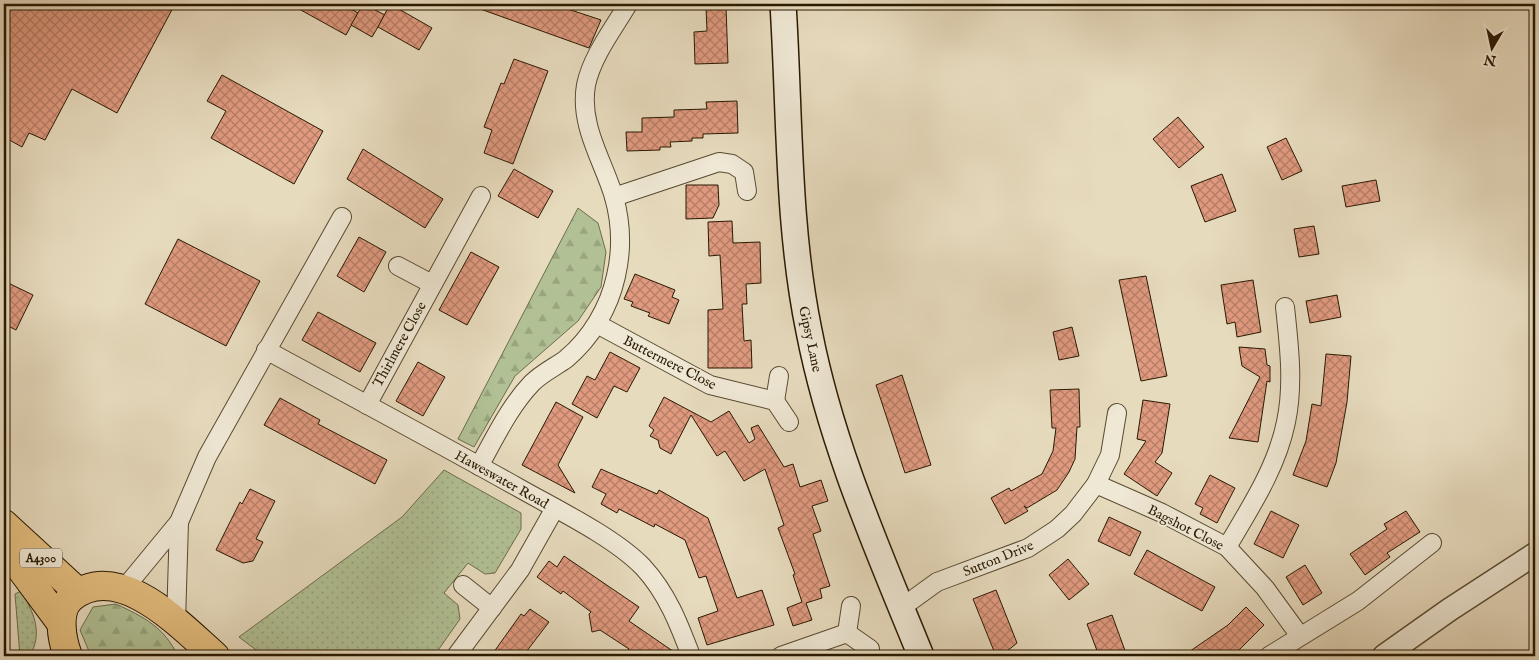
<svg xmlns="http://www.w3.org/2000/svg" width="1539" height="660" viewBox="0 0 1539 660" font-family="'IM FELL English',serif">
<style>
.grass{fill:url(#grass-dots);stroke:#6d6d4b}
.forest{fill:url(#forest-firs);stroke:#6d6d4b}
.building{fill:url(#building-cross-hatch);stroke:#291901}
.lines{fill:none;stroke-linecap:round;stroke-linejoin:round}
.minor-casing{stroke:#584a30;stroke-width:20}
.tertiary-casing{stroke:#584a30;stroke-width:25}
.secondary-casing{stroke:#291901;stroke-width:28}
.primary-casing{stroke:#291901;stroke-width:30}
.minor{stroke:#efe8d5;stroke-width:18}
.tertiary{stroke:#efe8d5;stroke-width:22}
.secondary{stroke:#efe8d5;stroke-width:25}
.primary{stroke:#e4be7f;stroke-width:28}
.labels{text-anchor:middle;stroke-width:4;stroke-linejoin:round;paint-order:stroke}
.shield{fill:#efe8d5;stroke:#645741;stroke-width:1}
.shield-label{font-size:12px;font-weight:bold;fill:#291901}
.street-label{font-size:14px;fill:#291901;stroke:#efe8d5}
</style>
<defs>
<pattern id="grass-dots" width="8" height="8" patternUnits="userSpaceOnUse" patternTransform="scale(1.25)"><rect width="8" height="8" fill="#b1c195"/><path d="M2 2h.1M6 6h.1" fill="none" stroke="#98a57f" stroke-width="1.8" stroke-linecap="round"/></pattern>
<pattern id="forest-firs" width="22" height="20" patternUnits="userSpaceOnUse" patternTransform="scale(1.25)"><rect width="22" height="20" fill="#b1c195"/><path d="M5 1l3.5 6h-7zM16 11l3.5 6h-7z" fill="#98a57f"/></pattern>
<pattern id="building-cross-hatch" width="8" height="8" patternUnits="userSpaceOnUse" patternTransform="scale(1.25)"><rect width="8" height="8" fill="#e09a80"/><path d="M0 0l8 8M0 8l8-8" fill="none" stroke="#b67d66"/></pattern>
</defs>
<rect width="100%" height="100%" fill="#e7dbbe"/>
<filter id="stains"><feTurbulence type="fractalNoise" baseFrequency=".004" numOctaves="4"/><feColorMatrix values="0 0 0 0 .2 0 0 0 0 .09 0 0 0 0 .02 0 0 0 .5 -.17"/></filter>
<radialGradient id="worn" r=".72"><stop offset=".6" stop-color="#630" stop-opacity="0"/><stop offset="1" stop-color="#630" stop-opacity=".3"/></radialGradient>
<g class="grass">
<path d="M444,470L521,513V529L495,573L485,574L468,563L444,593L458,605L460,619L434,656H264L239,637L402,517Z"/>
<path d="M21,591C34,613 43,632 30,656H20L15,594Z"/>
</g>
<g class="forest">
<path d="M578,208L598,223L606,252L601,287L578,321L515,376L474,447L458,439Z"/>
<path d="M116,604C144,617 164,627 178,656H91L80,630L93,607Z"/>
</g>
<g class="building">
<path d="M4,4H175L117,113L72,89L45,140L29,133L22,147L4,137Z"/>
<path d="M290,4H342L358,13L346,35Z"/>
<path d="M363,4L385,15L372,37L351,25Z"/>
<path d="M390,4L432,28L419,50L378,27Z"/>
<path d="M472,4H553L601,20L589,48L472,6Z"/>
<path d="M706,7H726L728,63L695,64L694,32L707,31Z"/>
<path d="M514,59L548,71L513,164L484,153L492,130L484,127L501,83L504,84Z"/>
<path d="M222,75L323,131L294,184L211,138L226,111L207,101Z"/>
<path d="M737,101L738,133L703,134V138H692V141L670,142L671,147H660V150L627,151L626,132H642V118L674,117V110L707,109L706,102Z"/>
<path d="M1178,117L1204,147L1179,168L1153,139Z"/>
<path d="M1286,138L1302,171L1282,180L1267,147Z"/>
<path d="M363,149L443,199L425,228L347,179Z"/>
<path d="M514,169L553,191L538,218L498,196Z"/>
<path d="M1222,174L1236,211L1205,222L1191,186Z"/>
<path d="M1376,180L1380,201L1346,207L1342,186Z"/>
<path d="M686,185H718L719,205L713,218L686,219Z"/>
<path d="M732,221L733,243L760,242L761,283L746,284L747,304H742L744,341L751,340L752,368H708V310L723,309L720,255L709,256L708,222Z"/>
<path d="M1314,226L1319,254L1299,257L1294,229Z"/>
<path d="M359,237L386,252L364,292L337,276Z"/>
<path d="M178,239L260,281L226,346L145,304Z"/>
<path d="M471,252L499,267L467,325L439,310Z"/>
<path d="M635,274L675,290L672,297L679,300L669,324L648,316L650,313L631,306L633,302L624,299Z"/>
<path d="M1146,276L1167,376L1141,381L1119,280Z"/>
<path d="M1253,280L1261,332L1237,337L1235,322L1227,324L1221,285Z"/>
<path d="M4,281L33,295L16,330L4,324Z"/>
<path d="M1337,295L1341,317L1310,323L1306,301Z"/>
<path d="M318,312L376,343L360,372L302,340Z"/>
<path d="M1072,327L1079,356L1059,360L1053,332Z"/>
<path d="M1239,347L1265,349L1267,365L1270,366V382L1267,381L1258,442L1229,438L1260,377L1242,366Z"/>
<path d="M610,352L640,368L627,392L614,386L597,418L572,404L587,376L595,380Z"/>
<path d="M1326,354L1351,356L1347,402L1336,463L1327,487L1293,475L1306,441L1312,404L1321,406Z"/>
<path d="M418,362L445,377L423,416L396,401Z"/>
<path d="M902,375L931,465L905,473L876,385Z"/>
<path d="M1079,389L1080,427H1077L1075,459L1069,472L1057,490L1027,508L1024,506L1028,511L1005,524L991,498L1009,488L1011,491L1042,474L1053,451L1056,428H1052L1050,390Z"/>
<path d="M664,397L711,422L729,411L749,443L755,439L751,428L758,425L784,467L793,464L800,487L821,480L828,501L812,506L821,531L813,534L830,586L820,589L822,598L806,603L812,620L793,626L787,608L802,602L793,575L795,574L778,528L784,525L765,469L744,481L725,451L717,456L691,415L671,454L660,448L658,440L650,436L654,430L649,426Z"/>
<path d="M280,398L320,420L318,424L387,460L375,484L264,425Z"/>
<path d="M1143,400L1170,404L1162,453L1155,462L1172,473L1157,496L1124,474L1146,441L1137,439Z"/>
<path d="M556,402L583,417L558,465L575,493L522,465Z"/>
<path d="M601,469L657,494L659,490L708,518L737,598L762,590L774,625L707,645L698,618L718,611L706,576L699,578L685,540L655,524L654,527L619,509L617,513L601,504L606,494L592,487Z"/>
<path d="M1210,475L1235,488L1217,523L1200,514L1203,508L1195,504Z"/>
<path d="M250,489L275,501L256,539L263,542L253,561L243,563L216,550L240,502L242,504Z"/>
<path d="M1271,511L1299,525L1283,558L1254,544Z"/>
<path d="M1406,511L1420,532L1387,553L1390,557L1365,575L1350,554L1387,529L1384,524Z"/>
<path d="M1109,517L1141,532L1130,556L1098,541Z"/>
<path d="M1147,550L1215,587L1202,611L1134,574Z"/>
<path d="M564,556L639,607L629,621L680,656H624L629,649L600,630L592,632L589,614L591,612L563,591L561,594L537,577L549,561L557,567Z"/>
<path d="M1068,559L1089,584L1069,600L1049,575Z"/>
<path d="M1305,565L1322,593L1303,605L1286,577Z"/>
<path d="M996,590L1017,643L1001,656H996L973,599Z"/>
<path d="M1246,607L1264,625L1233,656H1183L1228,625Z"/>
<path d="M530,609L549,622L523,656H491L521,614L524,616Z"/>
<path d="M1112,615L1127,656H1099L1087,624Z"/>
</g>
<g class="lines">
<g class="minor-casing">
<g id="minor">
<path d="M614,197L719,162L732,164L744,172L747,191"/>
<path d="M398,266L432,284"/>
<path d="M597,324L710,385L775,401L789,422"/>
<path d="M266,350C351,396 435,441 519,488C556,509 614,537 643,567C667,593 679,624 691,656"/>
<path d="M775,401L779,376"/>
<path d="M367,405L481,196"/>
<path d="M479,466C495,438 509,407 532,383C542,373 555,367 566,359C591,338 609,308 616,276C622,250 621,222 614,197C603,160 579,126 586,85C592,56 614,28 628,4"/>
<path d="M1096,484L1162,513L1227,547L1265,588L1300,636"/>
<path d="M1227,547C1250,508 1277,467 1286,422C1294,384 1289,345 1285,307"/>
<path d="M463,585L492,608"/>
<path d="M123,590L179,522L207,457L342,217"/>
<path d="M901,608L937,582L1028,548L1057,529L1073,514L1096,484L1110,455L1117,413"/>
<path d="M176,622L179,522"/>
<path d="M847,633L851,606"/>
<path d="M456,656L520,570L555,508"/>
<path d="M781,656L847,633L870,649"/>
<path d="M1269,656L1358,601L1432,543"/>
</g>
</g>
<g class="tertiary-casing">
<path id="tertiary" d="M1384,656L1449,610L1535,554"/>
</g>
<g class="secondary-casing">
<path id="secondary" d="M783,4C790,113 787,224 809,331C831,445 878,550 921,656"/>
</g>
<g class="primary-casing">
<g id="primary">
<path d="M4,524L78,592"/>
<path d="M4,546L61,623"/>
<path d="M68,656C62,640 56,611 71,598C118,558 182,627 215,656"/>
</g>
</g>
<use href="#minor" class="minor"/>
<use href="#tertiary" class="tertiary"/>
<use href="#secondary" class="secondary"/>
<use href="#primary" class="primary"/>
</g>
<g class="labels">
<rect class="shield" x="20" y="548.5" width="42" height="19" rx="4"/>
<g class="shield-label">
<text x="41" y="562">A4300</text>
</g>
<g class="street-label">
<text transform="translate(811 339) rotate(78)" y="5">Gipsy Lane</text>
<text transform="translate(399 344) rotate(-61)" y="5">Thirlmere Close</text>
<text transform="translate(670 362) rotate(27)" y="5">Buttermere Close</text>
<text transform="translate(502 479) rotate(29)" y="5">Haweswater Road</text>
<text transform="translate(1186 527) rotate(27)" y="5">Bagshot Close</text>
<text transform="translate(998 558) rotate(-22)" y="5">Sutton Drive</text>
</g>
</g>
<rect width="1539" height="660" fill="none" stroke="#e7dbbe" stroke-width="20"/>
<rect x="5" y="5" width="1529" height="650" fill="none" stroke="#291901" stroke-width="2.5"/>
<rect x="10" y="10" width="1519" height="640" fill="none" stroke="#291901"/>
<g transform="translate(1492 48) rotate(189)" stroke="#efe8d5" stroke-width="4" paint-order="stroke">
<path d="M0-4L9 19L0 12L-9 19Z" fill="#291901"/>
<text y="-8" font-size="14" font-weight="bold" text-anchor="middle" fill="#291901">N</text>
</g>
<rect width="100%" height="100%" filter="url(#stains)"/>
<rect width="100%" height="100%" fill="url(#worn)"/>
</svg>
